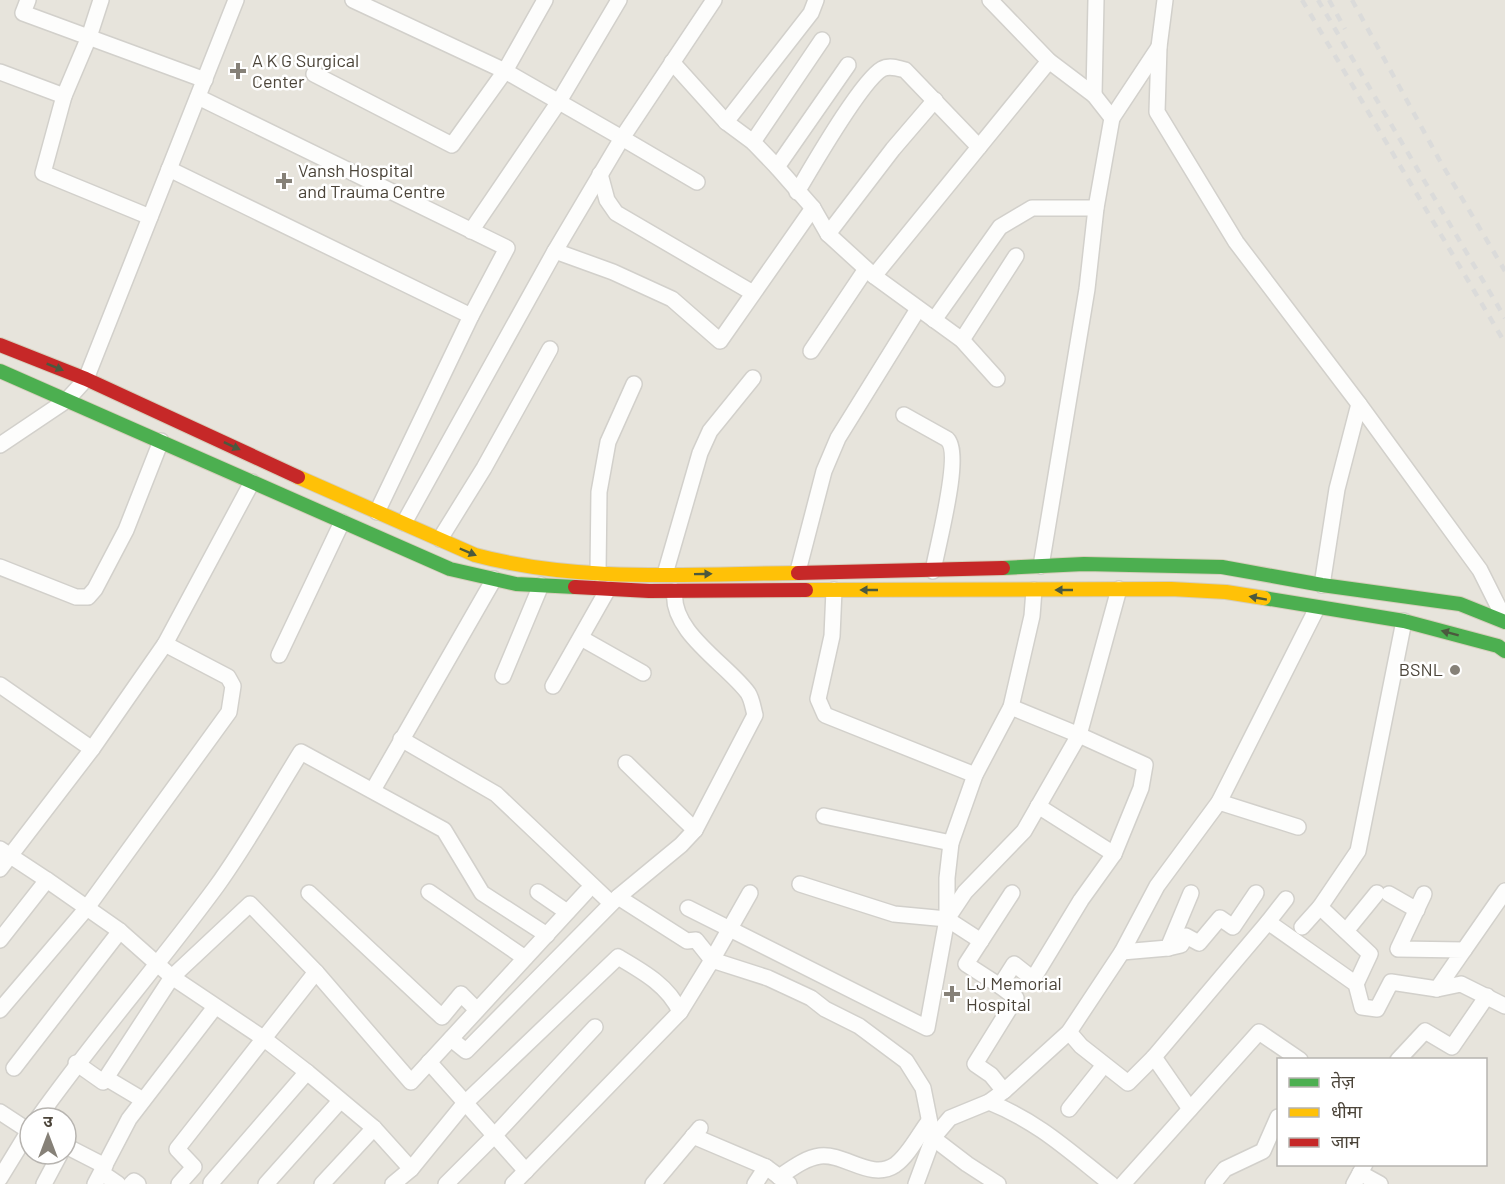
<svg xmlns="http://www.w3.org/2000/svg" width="1505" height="1184" viewBox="0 0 1505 1184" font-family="Barlow,'Noto Sans Devanagari',sans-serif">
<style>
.residential{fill:#e7e4dc;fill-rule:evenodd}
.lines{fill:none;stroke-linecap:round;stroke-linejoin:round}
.street-casing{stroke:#d2d0cb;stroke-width:18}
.fast-casing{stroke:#d6cebb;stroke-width:16}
.slow-casing{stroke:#d6cebb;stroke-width:16}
.jam-casing{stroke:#d6cebb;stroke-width:16}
.street{stroke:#fdfdfc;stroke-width:15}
.fast{stroke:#4caf50;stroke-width:14}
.slow{stroke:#ffc107;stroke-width:14}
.jam{stroke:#c62828;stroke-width:14}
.rail{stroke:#dbdbda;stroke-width:4.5;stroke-dasharray:8 8;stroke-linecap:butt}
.oneway{fill:#4b593e}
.poi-dot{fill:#868178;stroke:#fff;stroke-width:2}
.labels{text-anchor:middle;stroke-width:5;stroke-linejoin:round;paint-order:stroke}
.poi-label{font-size:18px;fill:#4b4439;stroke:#fff;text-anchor:start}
</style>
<rect width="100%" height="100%" fill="#f4f2ee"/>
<path class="residential" d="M0,0H1505V1184H0ZM1278,1060H1486V1164H1278ZM30,1118H66V1154H30Z"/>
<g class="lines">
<g class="street-casing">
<g id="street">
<path d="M28,0L23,13L205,80"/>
<path d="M353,0L505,71L622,138L555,251L404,523"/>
<path d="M990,0L1049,61L1094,95L1112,118L1096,208L1087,289L1041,566"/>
<path d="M1165,0L1159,47L1157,112L1236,242L1359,404L1480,570L1505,620"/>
<path d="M672,62L726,122L753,142L777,167L813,208L828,234L874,276L1049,61"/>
<path d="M0,72L64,96L43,173L150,217"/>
<path d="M314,74L452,145L505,71L545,0"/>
<path d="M1094,95L1096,0"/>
<path d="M64,96L89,37L101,0"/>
<path d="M198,97L507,248L471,316L377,512"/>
<path d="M1112,118L1159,47"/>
<path d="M726,122L811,13L816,0"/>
<path d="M753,142L822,40"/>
<path d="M777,167L848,65"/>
<path d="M169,169L471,316"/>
<path d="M600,174L607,200L616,213L753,293"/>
<path d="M697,182L622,138L714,0"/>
<path d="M797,192C812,167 861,81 882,69C889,65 898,68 905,70L979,147"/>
<path d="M471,231L558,103L619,0"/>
<path d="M828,234L893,149L935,100"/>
<path d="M555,251L613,272L672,299L720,341L813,208"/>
<path d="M874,276L962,340L997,379"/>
<path d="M934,320L1000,227L1032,208H1096"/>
<path d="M962,340L1016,256"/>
<path d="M811,351L866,269"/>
<path d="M904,415L947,439C963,453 937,547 933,571"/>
<path d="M0,445L67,400L86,379L236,0"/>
<path d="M440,539L484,468L550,349"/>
<path d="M0,567L76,597H88L95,589L126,530L161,441"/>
<path d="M798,571L824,471L838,438L918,309"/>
<path d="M598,573L599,492L608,442L634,384"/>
<path d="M665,574L700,453L710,431L753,378"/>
<path d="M1322,585L1337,489L1359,404"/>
<path d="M834,590L832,636L818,699L825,715L975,775"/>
<path d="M581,638L643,673"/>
<path d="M279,655L342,522"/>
<path d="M503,676L541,585"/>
<path d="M0,685L92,749"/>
<path d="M553,686L608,589"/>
<path d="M401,739L496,794L611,903"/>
<path d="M626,763L695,830"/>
<path d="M373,790L494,579"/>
<path d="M1219,802L1298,827"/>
<path d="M1038,806L1114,854"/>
<path d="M824,816L951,843"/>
<path d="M0,849L47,880"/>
<path d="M0,869L92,749L165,644L252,482"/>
<path d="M800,884L894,914L947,919"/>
<path d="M429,892L525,958"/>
<path d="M538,892L567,912"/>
<path d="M309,893L442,1017L461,994L477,1010"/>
<path d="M1389,894L1417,910"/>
<path d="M1424,894L1398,949L1464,950L1437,989"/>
<path d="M618,897L687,941L696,940L712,960L750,893"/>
<path d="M1320,907L1358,851L1404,621"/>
<path d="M688,908L927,1028L947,919V878L951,843L975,775L1011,707L1032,616L1034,590"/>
<path d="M1268,922L1286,899"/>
<path d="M1302,927L1320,907L1370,954L1356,984"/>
<path d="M1346,931L1377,893"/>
<path d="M0,940L47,880L120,931L172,977L263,1038L307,1072L374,1128L411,1169"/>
<path d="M981,941L947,919L965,892L1024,831L1079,735L1011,707"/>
<path d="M1168,948L1181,945L1186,936L1199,943L1220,918L1233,927L1256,893"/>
<path d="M1464,950L1505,891"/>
<path d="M1122,952L1168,948L1191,893"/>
<path d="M1000,986L966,964L1012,893"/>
<path d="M0,1010L86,909L229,712L233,686L228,677L165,644"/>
<path d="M1069,1032L1081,1046L1128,1083L1154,1057L1268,922L1356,984L1362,1007L1377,1009L1391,982L1437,989L1461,984L1505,1006"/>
<path d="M451,1039L466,1051L618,897L681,845L695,830L755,715C753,708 752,699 748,693C728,665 669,631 675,591"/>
<path d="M1154,1057L1190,1109"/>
<path d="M1398,1060L1425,1031L1452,1047L1487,996"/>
<path d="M429,1062L526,1171"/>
<path d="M76,1063L103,1082L106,1078L143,1100"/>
<path d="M14,1068L120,931"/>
<path d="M106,1078L172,977L250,904L316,972L411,1082L586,892"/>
<path d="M1004,1091L991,1075L975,1064L1016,998L1000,986L1014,964L1033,979L1081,900L1114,854L1141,788L1145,765L1079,735L1119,589"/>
<path d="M989,1102C1039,1122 1069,1151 1111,1184"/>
<path d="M1069,1109L1104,1065"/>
<path d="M0,1112L29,1131"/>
<path d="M38,1118C94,1039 158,966 216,887C247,844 273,797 301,752L444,830L482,893L547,935"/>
<path d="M693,1136L766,1167"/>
<path d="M66,1146L105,1166"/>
<path d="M102,1173L118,1184"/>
<path d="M1360,1173L1380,1184"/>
<path d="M779,1177C791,1169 805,1158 820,1156C845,1153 871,1181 895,1165C909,1155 919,1134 929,1121"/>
<path d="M0,1178L30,1129"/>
<path d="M211,1183L307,1072"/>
<path d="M44,1184L60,1154"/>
<path d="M95,1184L129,1119L215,1007"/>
<path d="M131,1184L134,1181L138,1184"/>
<path d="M179,1184L194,1167L177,1149L316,972"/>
<path d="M266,1184L340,1101"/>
<path d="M322,1184L374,1128"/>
<path d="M393,1184L411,1169L464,1104L618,957C642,971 669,986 680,1012"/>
<path d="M446,1184L494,1136L595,1027"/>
<path d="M513,1184L680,1012L712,960L768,978L811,998L825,1009L859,1026L906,1061L923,1088L933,1138L967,1164L998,1184"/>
<path d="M653,1184L700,1128"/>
<path d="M755,1184L766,1167L789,1184"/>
<path d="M916,1184L933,1138L950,1118L989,1102L1004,1091L1069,1032L1122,952L1157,886L1219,802L1317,608"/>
<path d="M1123,1184L1259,1032L1300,1060"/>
<path d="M1213,1184L1225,1169L1263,1151L1278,1117"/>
<path d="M1354,1184L1365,1164"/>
</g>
</g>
<g class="fast-casing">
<g id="fast">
<path d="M0,371L450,569L516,584L575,587"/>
<path d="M1003,568L1084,564L1222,567L1322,585L1460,604L1505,622"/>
<path d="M1264,598L1404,621L1498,646L1505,651"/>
</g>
</g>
<g class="slow-casing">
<g id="slow">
<path d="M298,477L475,555C579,583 692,574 798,573"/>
<path d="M806,590L1171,589L1226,592L1264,598"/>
</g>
</g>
<g class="jam-casing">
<g id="jam">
<path d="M0,345L86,379L298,477"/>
<path d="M798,573L1003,568"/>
<path d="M575,587L649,591L806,590"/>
</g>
</g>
<use href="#street" class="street"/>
<use href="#fast" class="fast"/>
<use href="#slow" class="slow"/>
<use href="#jam" class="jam"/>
<g class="rail">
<path d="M1302,0L1505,343"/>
<path d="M1318,0L1505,318"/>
<path d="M1329,0L1345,29"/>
<path d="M1352,0L1440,161L1505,271"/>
</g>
</g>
<defs><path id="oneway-solid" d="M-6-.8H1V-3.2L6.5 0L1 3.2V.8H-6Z" transform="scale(1.5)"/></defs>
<g class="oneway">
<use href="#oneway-solid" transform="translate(55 367) rotate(22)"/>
<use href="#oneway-solid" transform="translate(232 446) rotate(25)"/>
<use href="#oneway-solid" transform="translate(468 552) rotate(23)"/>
<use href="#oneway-solid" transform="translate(703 574) rotate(-1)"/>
<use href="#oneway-solid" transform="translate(869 590) rotate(180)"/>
<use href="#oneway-solid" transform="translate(1064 590) rotate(180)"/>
<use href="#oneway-solid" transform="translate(1258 598) rotate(-170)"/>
<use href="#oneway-solid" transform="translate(1450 633) rotate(-165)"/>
</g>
<g class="poi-dot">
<path d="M235 62h6v6h6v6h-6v6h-6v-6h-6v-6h6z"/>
<path d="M281 172h6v6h6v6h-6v6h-6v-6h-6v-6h6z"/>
<circle cx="1455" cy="670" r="6"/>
<path d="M949 985h6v6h6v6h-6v6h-6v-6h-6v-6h6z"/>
</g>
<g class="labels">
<g class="poi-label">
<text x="252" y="67">A K G Surgical<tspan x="252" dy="21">Center</tspan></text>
<text x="298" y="177">Vansh Hospital<tspan x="298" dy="21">and Trauma Centre</tspan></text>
<text x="1443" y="676" text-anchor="end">BSNL</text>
<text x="966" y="990">LJ Memorial<tspan x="966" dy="21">Hospital</tspan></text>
</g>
</g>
<rect x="1277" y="1058" width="210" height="108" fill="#ffffff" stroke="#b7b4b0" stroke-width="1.5"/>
<rect x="1289" y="1078" width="30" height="9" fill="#4caf50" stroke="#b7b4b0" stroke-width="1.5"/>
<text x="1331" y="1088" font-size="18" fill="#4b4439">तेज़</text>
<rect x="1289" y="1108" width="30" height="9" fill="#ffc107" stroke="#b7b4b0" stroke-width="1.5"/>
<text x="1331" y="1118" font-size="18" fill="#4b4439">धीमा</text>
<rect x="1289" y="1138" width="30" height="9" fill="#c62828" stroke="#b7b4b0" stroke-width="1.5"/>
<text x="1331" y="1148" font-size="18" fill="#4b4439">जाम</text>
<g transform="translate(48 1136)"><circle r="28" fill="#ffffff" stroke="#b7b4b0" stroke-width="1.5"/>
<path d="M0-4.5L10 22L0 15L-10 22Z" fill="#868178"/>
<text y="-9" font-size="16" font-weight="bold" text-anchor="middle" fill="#4b4439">उ</text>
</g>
</svg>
